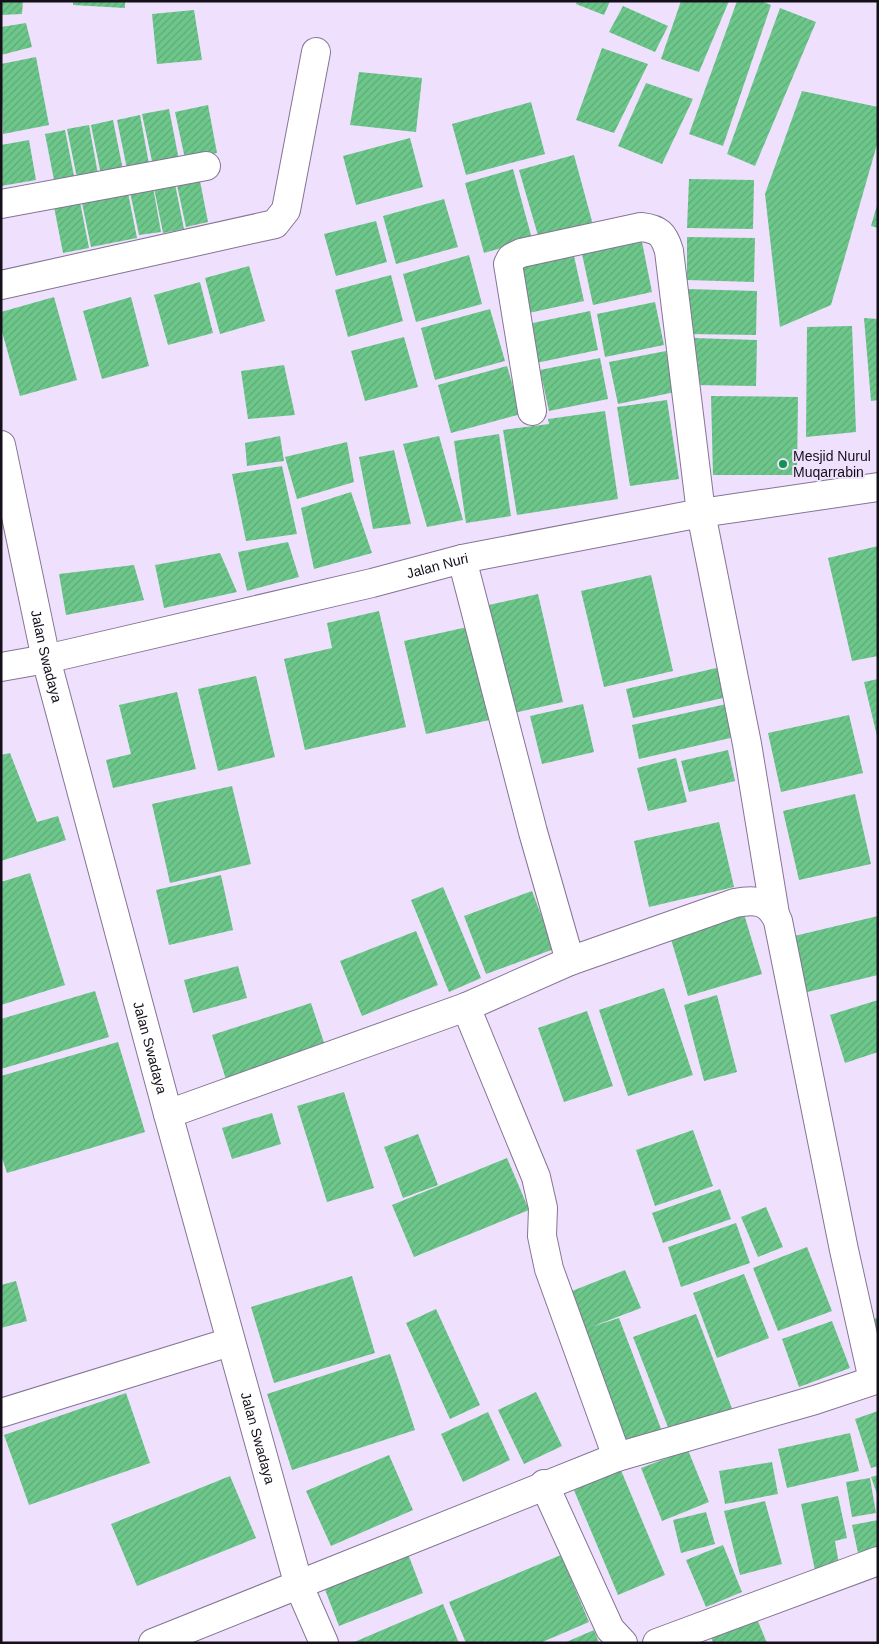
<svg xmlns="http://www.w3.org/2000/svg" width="879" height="1644" viewBox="0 0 879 1644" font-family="Helvetica,sans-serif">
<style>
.building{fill:url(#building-hatch)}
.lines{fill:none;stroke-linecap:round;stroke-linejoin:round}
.minor-casing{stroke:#847594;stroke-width:30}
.minor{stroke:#fff;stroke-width:28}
.poi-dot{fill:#109250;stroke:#efe1fd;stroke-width:2}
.labels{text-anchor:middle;stroke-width:4;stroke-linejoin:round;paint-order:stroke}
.poi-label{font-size:14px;fill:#150f1a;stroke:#efe1fd;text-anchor:start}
.street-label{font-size:14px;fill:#150f1a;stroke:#efe1fd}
</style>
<defs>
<pattern id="building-hatch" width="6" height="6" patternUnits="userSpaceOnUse" patternTransform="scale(1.25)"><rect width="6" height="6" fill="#6dc78b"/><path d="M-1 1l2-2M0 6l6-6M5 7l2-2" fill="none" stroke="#5eaa77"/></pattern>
</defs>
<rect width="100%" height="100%" fill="#efe1fd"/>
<g class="building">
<path d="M1,1H23L22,14L1,15Z"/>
<path d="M73,1H125V8L73,5Z"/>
<path d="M577,1H610L604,15L576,4Z"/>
<path d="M681,1H729L699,72L661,59Z"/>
<path d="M737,1H761L771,5L723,146L689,134Z"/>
<path d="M623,6L668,26L655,52L609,32Z"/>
<path d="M780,8L816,22L755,166L727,154Z"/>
<path d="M194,10L202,60L157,64L152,14Z"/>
<path d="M26,23L32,47L1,55V27Z"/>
<path d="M602,48L648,64L614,133L576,120Z"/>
<path d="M36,57L49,125L3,134L1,64Z"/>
<path d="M359,72L422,78L416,132L350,125Z"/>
<path d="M646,83L693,99L662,164L618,146Z"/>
<path d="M802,91L878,107V141L831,305L780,327L765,194Z"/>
<path d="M531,102L545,154L466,175L452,124Z"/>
<path d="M208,105L217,153L185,159L175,112Z"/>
<path d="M169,109L179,160L153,166L142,114Z"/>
<path d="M140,115L149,164L127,169L117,120Z"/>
<path d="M113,120L123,170L101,175L91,125Z"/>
<path d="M89,125L98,174L77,178L67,129Z"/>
<path d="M65,130L74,176L54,180L45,134Z"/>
<path d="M410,138L423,187L356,205L343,156Z"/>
<path d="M29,140L36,180L1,186V145Z"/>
<path d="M574,155L593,225L539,239L519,170Z"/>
<path d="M513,169L532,239L484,253L465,183Z"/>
<path d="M689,179L754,180L753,229L687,228Z"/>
<path d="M200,181L208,222L186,227L177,185Z"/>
<path d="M175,184L184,229L163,233L154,188Z"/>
<path d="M153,187L161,232L139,235L130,192Z"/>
<path d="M128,193L137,238L91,247L82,203Z"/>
<path d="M444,199L458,247L396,264L383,216Z"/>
<path d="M80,202L89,248L63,253L54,207Z"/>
<path d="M878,202V228L871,226Z"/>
<path d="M376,221L387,262L336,276L324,234Z"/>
<path d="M687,237L755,238L754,282L687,280Z"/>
<path d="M642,242L652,292L593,305L582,254Z"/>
<path d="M469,255L482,304L416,322L403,274Z"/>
<path d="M574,256L584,301L524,314L515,268Z"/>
<path d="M249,266L265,321L220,334L205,278Z"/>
<path d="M391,275L403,321L348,337L335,290Z"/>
<path d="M200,282L213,333L168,345L154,295Z"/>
<path d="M687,289L757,291L756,335L687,334Z"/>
<path d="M54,297L77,380L20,396L1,328V312Z"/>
<path d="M131,297L149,366L102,379L83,311Z"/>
<path d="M655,302L664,345L605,357L597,314Z"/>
<path d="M490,309L505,361L435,380L421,328Z"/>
<path d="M590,311L598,350L536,363L528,324Z"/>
<path d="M864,318L878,319V400L871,401Z"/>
<path d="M852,326L856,432L806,437L807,327Z"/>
<path d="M404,337L418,387L365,401L351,351Z"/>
<path d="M693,338L757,340L756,386L692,385Z"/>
<path d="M666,351L675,392L618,404L609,362Z"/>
<path d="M600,358L608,399L549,411L540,370Z"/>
<path d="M284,365L295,415L248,419L241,371Z"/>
<path d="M507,366L521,414L451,433L438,385Z"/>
<path d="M711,396L798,397L797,475H713Z"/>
<path d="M667,400L679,479L630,486L617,407Z"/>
<path d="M605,411L618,499L517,515L503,430L549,424L548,419Z"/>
<path d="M499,434L511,516L466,523L454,441Z"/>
<path d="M280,436L284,461L247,466L245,443Z"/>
<path d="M439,436L463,520L427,527L403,444Z"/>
<path d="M347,442L354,482L297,499L285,457Z"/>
<path d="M394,450L411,524L373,529L359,457Z"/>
<path d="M282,466L297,534L246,541L232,474Z"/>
<path d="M351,492L372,553L314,569L301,508Z"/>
<path d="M288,542L299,577L247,591L238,552Z"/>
<path d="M878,546V656L852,661L828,558Z"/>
<path d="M220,553L237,592L164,608L155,565Z"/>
<path d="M134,565L144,600L66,615L59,574Z"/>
<path d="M651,575L673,671L604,687L581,591Z"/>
<path d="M538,594L563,702L505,715L480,607Z"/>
<path d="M379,611L406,727L305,750L284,659L332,648L327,623Z"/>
<path d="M472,626L494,719L426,734L404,641Z"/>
<path d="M725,666L732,696L633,718L626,689Z"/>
<path d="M256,676L275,757L218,771L198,689Z"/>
<path d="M878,679V736H877L864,682Z"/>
<path d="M177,692L196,769L113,788L106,760L131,754L119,705Z"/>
<path d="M731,703L739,736L639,759L632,725Z"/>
<path d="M583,704L594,752L542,764L530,716Z"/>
<path d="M849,715L863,773L781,792L768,733Z"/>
<path d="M728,750L735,781L689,792L681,761Z"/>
<path d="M10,753L37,822L58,816L66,840L1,861V755Z"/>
<path d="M676,758L687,802L648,811L637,768Z"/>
<path d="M232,786L251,864L170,883L152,804Z"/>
<path d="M855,794L871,864L799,880L783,811Z"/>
<path d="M719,822L734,887L649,907L634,841Z"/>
<path d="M30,873L65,985L1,1005V882Z"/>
<path d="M221,875L233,930L169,945L156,890Z"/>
<path d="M443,887L481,978L449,992L411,900Z"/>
<path d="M532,891L554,949L486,974L464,916Z"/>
<path d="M744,914L762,974L688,996L670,936Z"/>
<path d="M878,916V975L799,994L786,938Z"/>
<path d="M416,931L438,985L362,1016L340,961Z"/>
<path d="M238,966L247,998L193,1013L184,980Z"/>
<path d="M664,988L693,1075L628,1096L599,1010Z"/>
<path d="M95,991L109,1037L1,1069V1019Z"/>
<path d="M717,995L737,1072L704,1081L684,1005Z"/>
<path d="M878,1000V1052L845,1063L830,1015Z"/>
<path d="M311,1003L328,1055L228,1086L212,1035Z"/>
<path d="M587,1011L613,1086L564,1102L538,1028Z"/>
<path d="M118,1042L145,1132L7,1173L1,1155V1076Z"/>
<path d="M344,1092L374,1188L327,1202L297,1106Z"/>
<path d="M272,1113L281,1144L232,1159L222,1128Z"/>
<path d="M693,1130L713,1186L655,1206L636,1150Z"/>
<path d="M418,1134L438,1185L403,1198L384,1147Z"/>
<path d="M507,1158L529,1210L414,1257L392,1205Z"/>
<path d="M720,1189L731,1219L663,1243L652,1213Z"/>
<path d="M766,1207L783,1247L758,1257L741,1217Z"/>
<path d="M736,1223L750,1263L681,1287L668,1247Z"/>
<path d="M807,1247L832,1311L778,1331L753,1268Z"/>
<path d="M625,1270L641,1308L591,1327L619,1318L663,1434L626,1449L567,1293Z"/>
<path d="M744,1274L769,1338L717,1358L693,1293Z"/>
<path d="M352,1276L375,1353L274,1383L251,1307Z"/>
<path d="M16,1281L27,1321L1,1328V1285Z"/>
<path d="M436,1309L480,1405L450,1419L406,1323Z"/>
<path d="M696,1314L733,1411L671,1435L633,1337Z"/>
<path d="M878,1318V1340L872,1319Z"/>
<path d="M832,1321L850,1368L799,1387L782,1339Z"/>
<path d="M390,1354L415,1430L292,1470L267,1394Z"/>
<path d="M536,1392L562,1446L524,1464L498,1410Z"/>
<path d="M126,1393L150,1463L29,1505L4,1435Z"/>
<path d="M878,1411V1466L871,1468L855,1419Z"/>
<path d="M488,1412L510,1460L463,1482L441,1434Z"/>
<path d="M850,1433L859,1471L787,1488L778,1449Z"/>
<path d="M688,1450L709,1502L662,1521L641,1468Z"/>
<path d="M389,1455L413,1510L331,1546L306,1491Z"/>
<path d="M772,1462L778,1494L725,1504L719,1471Z"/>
<path d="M620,1468L665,1575L618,1595L573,1488Z"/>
<path d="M878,1475V1494H877L871,1477Z"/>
<path d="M230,1476L256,1538L137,1586L111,1524Z"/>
<path d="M870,1478L876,1513L852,1517L846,1482Z"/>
<path d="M838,1496L847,1538L835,1541L840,1570L816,1575L801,1504Z"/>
<path d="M765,1501L782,1564L740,1575L724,1511Z"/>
<path d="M706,1512L715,1544L681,1553L673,1520Z"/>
<path d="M878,1520V1548L858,1553L852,1525Z"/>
<path d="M723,1545L742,1592L706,1607L686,1560Z"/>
<path d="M408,1554L423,1593L339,1626L324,1587Z"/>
<path d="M561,1555L589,1622L540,1643H466L449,1602Z"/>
<path d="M443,1604L459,1643H352Z"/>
<path d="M757,1619L767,1643H713L711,1637Z"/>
<path d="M594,1630L599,1643H564Z"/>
</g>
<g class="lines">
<g class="minor-casing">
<g id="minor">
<path d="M1,204L206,166"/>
<path d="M1,285L275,224L286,210L316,52"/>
<path d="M532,411L508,264L511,258L521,253L641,227C659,229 664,234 669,251L701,513L747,744L775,914"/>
<path id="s1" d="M1,445L46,659L168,1114L299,1586L324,1643"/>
<path d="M462,559L533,832L570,961"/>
<path id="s2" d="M1,667L46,659L372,583L462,559L701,513L878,487"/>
<path d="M466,1007L536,1177L543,1208L542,1236L549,1269L617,1457"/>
<path d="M168,1114L466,1007L570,961L735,903C755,899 769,900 778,921L844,1250L873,1380"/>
<path d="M1,1413L230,1342"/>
<path d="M544,1484L610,1629L623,1643"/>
<path d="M153,1643L617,1457L815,1400L878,1379"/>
<path d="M657,1643L878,1561"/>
</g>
</g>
<use href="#minor" class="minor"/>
</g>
<circle class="poi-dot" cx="783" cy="464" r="5"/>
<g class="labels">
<g class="poi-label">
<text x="793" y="461">Mesjid Nurul<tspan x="793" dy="16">Muqarrabin</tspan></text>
</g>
<g class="street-label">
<text dy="5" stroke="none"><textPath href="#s2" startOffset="448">Jalan Nuri</textPath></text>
<text dy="5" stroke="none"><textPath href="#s1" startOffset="216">Jalan Swadaya</textPath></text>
<text dy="5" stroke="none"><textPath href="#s1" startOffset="621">Jalan Swadaya</textPath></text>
<text dy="5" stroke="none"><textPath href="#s1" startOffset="1026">Jalan Swadaya</textPath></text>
</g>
</g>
<rect width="879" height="1644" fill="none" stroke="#150f1a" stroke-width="5"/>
</svg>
